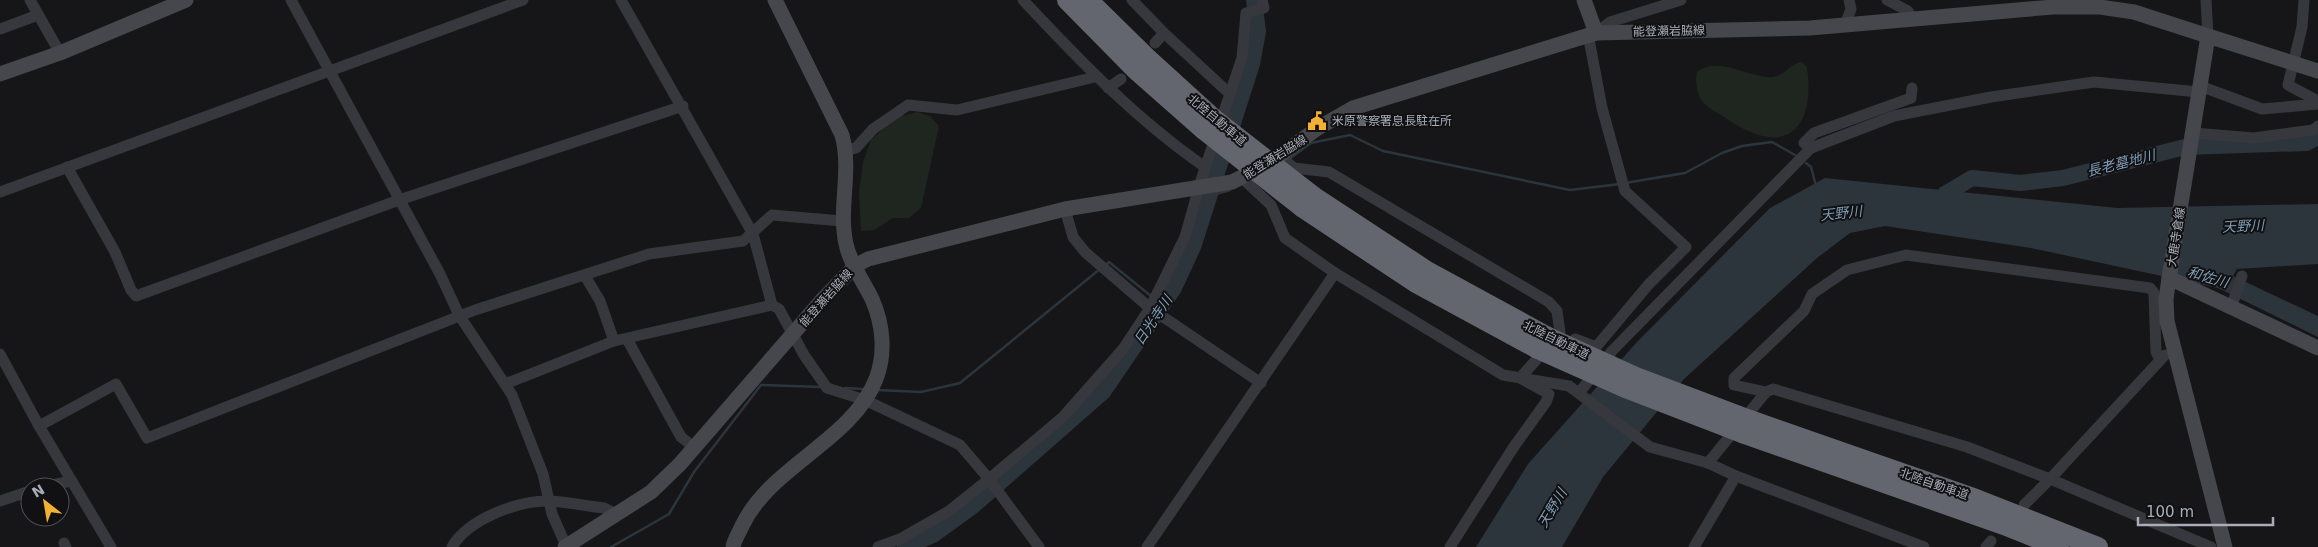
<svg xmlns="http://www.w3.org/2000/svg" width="2318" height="547" viewBox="0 0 2318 547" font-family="'DejaVu Sans','Noto Sans JP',sans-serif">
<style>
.green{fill:#1e261f}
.water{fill:#2c353c}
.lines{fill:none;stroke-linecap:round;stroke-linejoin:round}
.stream{stroke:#2c353c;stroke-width:2.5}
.river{stroke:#2c353c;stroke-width:16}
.street{stroke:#37383d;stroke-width:11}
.secondary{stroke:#45474d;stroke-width:15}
.highway{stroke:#63666e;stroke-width:20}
.highway-bridge{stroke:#63666e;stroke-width:20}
.labels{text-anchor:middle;stroke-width:4;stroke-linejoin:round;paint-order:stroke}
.street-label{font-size:12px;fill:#a8adb8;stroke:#111113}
.poi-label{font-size:12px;fill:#a8adb8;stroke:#111113;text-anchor:start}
.water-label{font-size:14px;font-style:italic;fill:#7f9bb3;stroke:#111113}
</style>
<rect width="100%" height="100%" fill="#161618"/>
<g class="green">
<path d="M1802,62L1807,67C1816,132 1784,158 1727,119C1720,114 1707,108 1702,101C1697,94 1695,80 1697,72C1716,56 1745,75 1768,77C1783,79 1788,64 1802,62Z"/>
<path d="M917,112L930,116L939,126L921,208L909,218H893L874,230L861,231L859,193L863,162L871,140L894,118Z"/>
</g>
<path class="water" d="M1825,178L2117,208L2318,204V264L2237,269L2233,276L2318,316V337L2218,288L2031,248L1885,226L1850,233L1817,258L1684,379L1603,477L1562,547H1476L1528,464L1637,342L1770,208Z"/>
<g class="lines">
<g class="stream">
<path d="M1289,159L1311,143L1350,135L1383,151L1570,190L1620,184"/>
<path d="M1806,163L1811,167L1816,186"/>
<path d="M1625,183L1685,173L1722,153L1742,146L1772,142L1795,155"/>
<path d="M1199,199L1230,190"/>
<path d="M1105,266L1109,262L1151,296L1152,294"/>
<path d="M845,388L864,389"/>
<path d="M877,390L921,392L960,383L1100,269"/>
<path d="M611,547L669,514L694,472L761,385L822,387"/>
</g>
<g class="river">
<path d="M1940,208L1945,194L1972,178L2020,183L2063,178L2185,147L2306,143L2318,137"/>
<path d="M905,547L933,535L973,506L1103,392L1174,288L1193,247L1252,64L1258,31L1254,0"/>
</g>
<g class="street">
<path d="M30,0L60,53"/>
<path d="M291,0L440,274L459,315L512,395L543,474L552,514L564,541"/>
<path d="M621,0L753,234L772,305"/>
<path d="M1023,0C1080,61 1137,120 1205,167"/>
<path d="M1132,0L1164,33L1230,94"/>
<path d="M1887,0L1908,11L1911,18"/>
<path d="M2206,0L2208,36"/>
<path d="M2304,0L2302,27L2288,85L2318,101"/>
<path d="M1845,25L1851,9L1849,0"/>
<path d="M0,29L38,15"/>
<path d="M1596,33L1610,22L1681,0"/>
<path d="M1155,43L1164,33"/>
<path d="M2200,86L2262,109L2318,104"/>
<path d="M1108,88L1121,79"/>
<path d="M2193,133L2254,138L2313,130L2318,126"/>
<path d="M1811,148L1804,143L1814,133L1911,98L1912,88"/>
<path d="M846,150L856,148L873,129L908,105L957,110L1095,77"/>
<path d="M1280,156L1294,168L1329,172L1549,302L1557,311L1560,333L1520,378L1549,394L1546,402L1513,448L1450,547"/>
<path d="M67,167L115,252L131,290L136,296L399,200L683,106"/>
<path d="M1242,178L1271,205L1285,238L1335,273L1503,375L1569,386L1650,447L1708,463L1766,392L1734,385V378L1804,311L1812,294L1847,270L1906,255L2150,288L2154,293L2156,352L2160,359"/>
<path d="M0,192L523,0"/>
<path d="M1065,209L1073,237L1085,252L1150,308L1261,383"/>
<path d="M585,276L600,301L614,341L772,305L779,309L804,355L827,388L865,400L960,445L989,479L1039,547"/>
<path d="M2231,308L2242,276"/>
<path d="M627,339L681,437L695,448"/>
<path d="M1575,339L1596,347L1649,284L1686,247L1625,191L1602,108L1588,34"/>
<path d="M0,354L39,426L111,547"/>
<path d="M505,384L614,341"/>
<path d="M1766,392L1773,389L1967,447L2050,479L2211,547"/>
<path d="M1579,393L1612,351L1811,148L1894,116L1991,97L2094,82L2199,92"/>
<path d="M39,426L116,384L147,438L475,310L649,254L743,241L772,215L842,221"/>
<path d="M1708,463L1736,476L1924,547"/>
<path d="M43,487L71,481"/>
<path d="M0,501L30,491"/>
<path d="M2024,505L2050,479L2165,355"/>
<path d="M64,543L66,547"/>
<path d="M452,547C468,519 519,500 550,501C568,502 586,506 604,508L612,512L615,517"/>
<path d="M878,547L900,539L949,511L989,479L1063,417L1123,349L1150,308L1185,237L1201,180L1242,58L1246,13L1264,8L1262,0"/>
<path d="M1147,547L1335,273"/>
<path d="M1694,547L1736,476"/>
<path d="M1986,547L1991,541"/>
</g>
<g class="secondary">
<path d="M1584,0L1596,33"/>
<path d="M0,74L60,53L186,0"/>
<path d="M2169,278L2318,348"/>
<path d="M565,547L651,492L680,464L823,299L855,266L868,259L1065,209L1232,182L1268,164L1318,128L1353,108L1596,33L1810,28L2053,7H2100L2134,12L2208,36"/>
<path d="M733,547C734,540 739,533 742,526C770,466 852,441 876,379C886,353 883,324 872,299C863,281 850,263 846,244C838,208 852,171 842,135L775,0"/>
<path d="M2225,547L2167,321L2166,299L2169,278L2208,36L2318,71"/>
</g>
<g class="highway">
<path d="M1067,0L1136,70L1204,130"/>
<path d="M1088,0L1147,58L1214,119"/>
<path d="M1313,196L1427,271L1548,337"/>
<path d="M1303,208L1416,283L1536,348"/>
<path d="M1750,420L1976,499L2098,547"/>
<path d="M1742,433L2004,525L2059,547"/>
</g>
<g class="highway-bridge">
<path d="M1214,119L1313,196"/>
<path d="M1204,130L1303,208"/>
<path d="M1548,337L1636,377L1750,420"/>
<path d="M1536,348L1628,389L1742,433"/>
</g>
</g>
<defs>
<g id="civic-bare" transform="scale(1.5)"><path d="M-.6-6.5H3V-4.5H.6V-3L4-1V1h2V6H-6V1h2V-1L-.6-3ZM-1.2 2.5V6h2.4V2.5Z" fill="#f2b134" stroke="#111113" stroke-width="2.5" paint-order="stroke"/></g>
</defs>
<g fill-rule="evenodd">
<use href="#civic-bare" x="1317" y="121"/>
</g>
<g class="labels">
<g class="street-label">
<text transform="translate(1669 31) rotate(-1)" y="4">能登瀬岩脇線</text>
<text transform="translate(1217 120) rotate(40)" y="4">北陸自動車道</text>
<text transform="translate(1275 157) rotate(-32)" y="4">能登瀬岩脇線</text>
<text transform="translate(2176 237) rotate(-81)" y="4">大鹿寺倉線</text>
<text transform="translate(826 298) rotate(-48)" y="4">能登瀬岩脇線</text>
<text transform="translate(1556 340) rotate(26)" y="4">北陸自動車道</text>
<text transform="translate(1934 484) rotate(19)" y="4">北陸自動車道</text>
</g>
<g class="poi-label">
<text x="1332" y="125">米原警察署息長駐在所</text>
</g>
<g class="water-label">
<text transform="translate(2121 163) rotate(-14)" y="5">長老墓地川</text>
<text transform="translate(1841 213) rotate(-6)" y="5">天野川</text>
<text transform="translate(2243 226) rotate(-3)" y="5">天野川</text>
<text transform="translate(2208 277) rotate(16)" y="5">和佐川</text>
<text transform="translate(1153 320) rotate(-56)" y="5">日光寺川</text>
<text transform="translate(1552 508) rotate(-59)" y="5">天野川</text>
</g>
</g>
<g transform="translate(45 502) rotate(329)"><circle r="24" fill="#111113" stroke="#4d4f55"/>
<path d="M0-4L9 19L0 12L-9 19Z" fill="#f2b134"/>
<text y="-8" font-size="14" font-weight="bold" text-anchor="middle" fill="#a8adb8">N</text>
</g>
<path d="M2138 517v8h135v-8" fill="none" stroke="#a8adb8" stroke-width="2.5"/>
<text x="2146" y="517" font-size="15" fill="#a8adb8" stroke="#111113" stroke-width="4" paint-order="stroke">100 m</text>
</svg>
